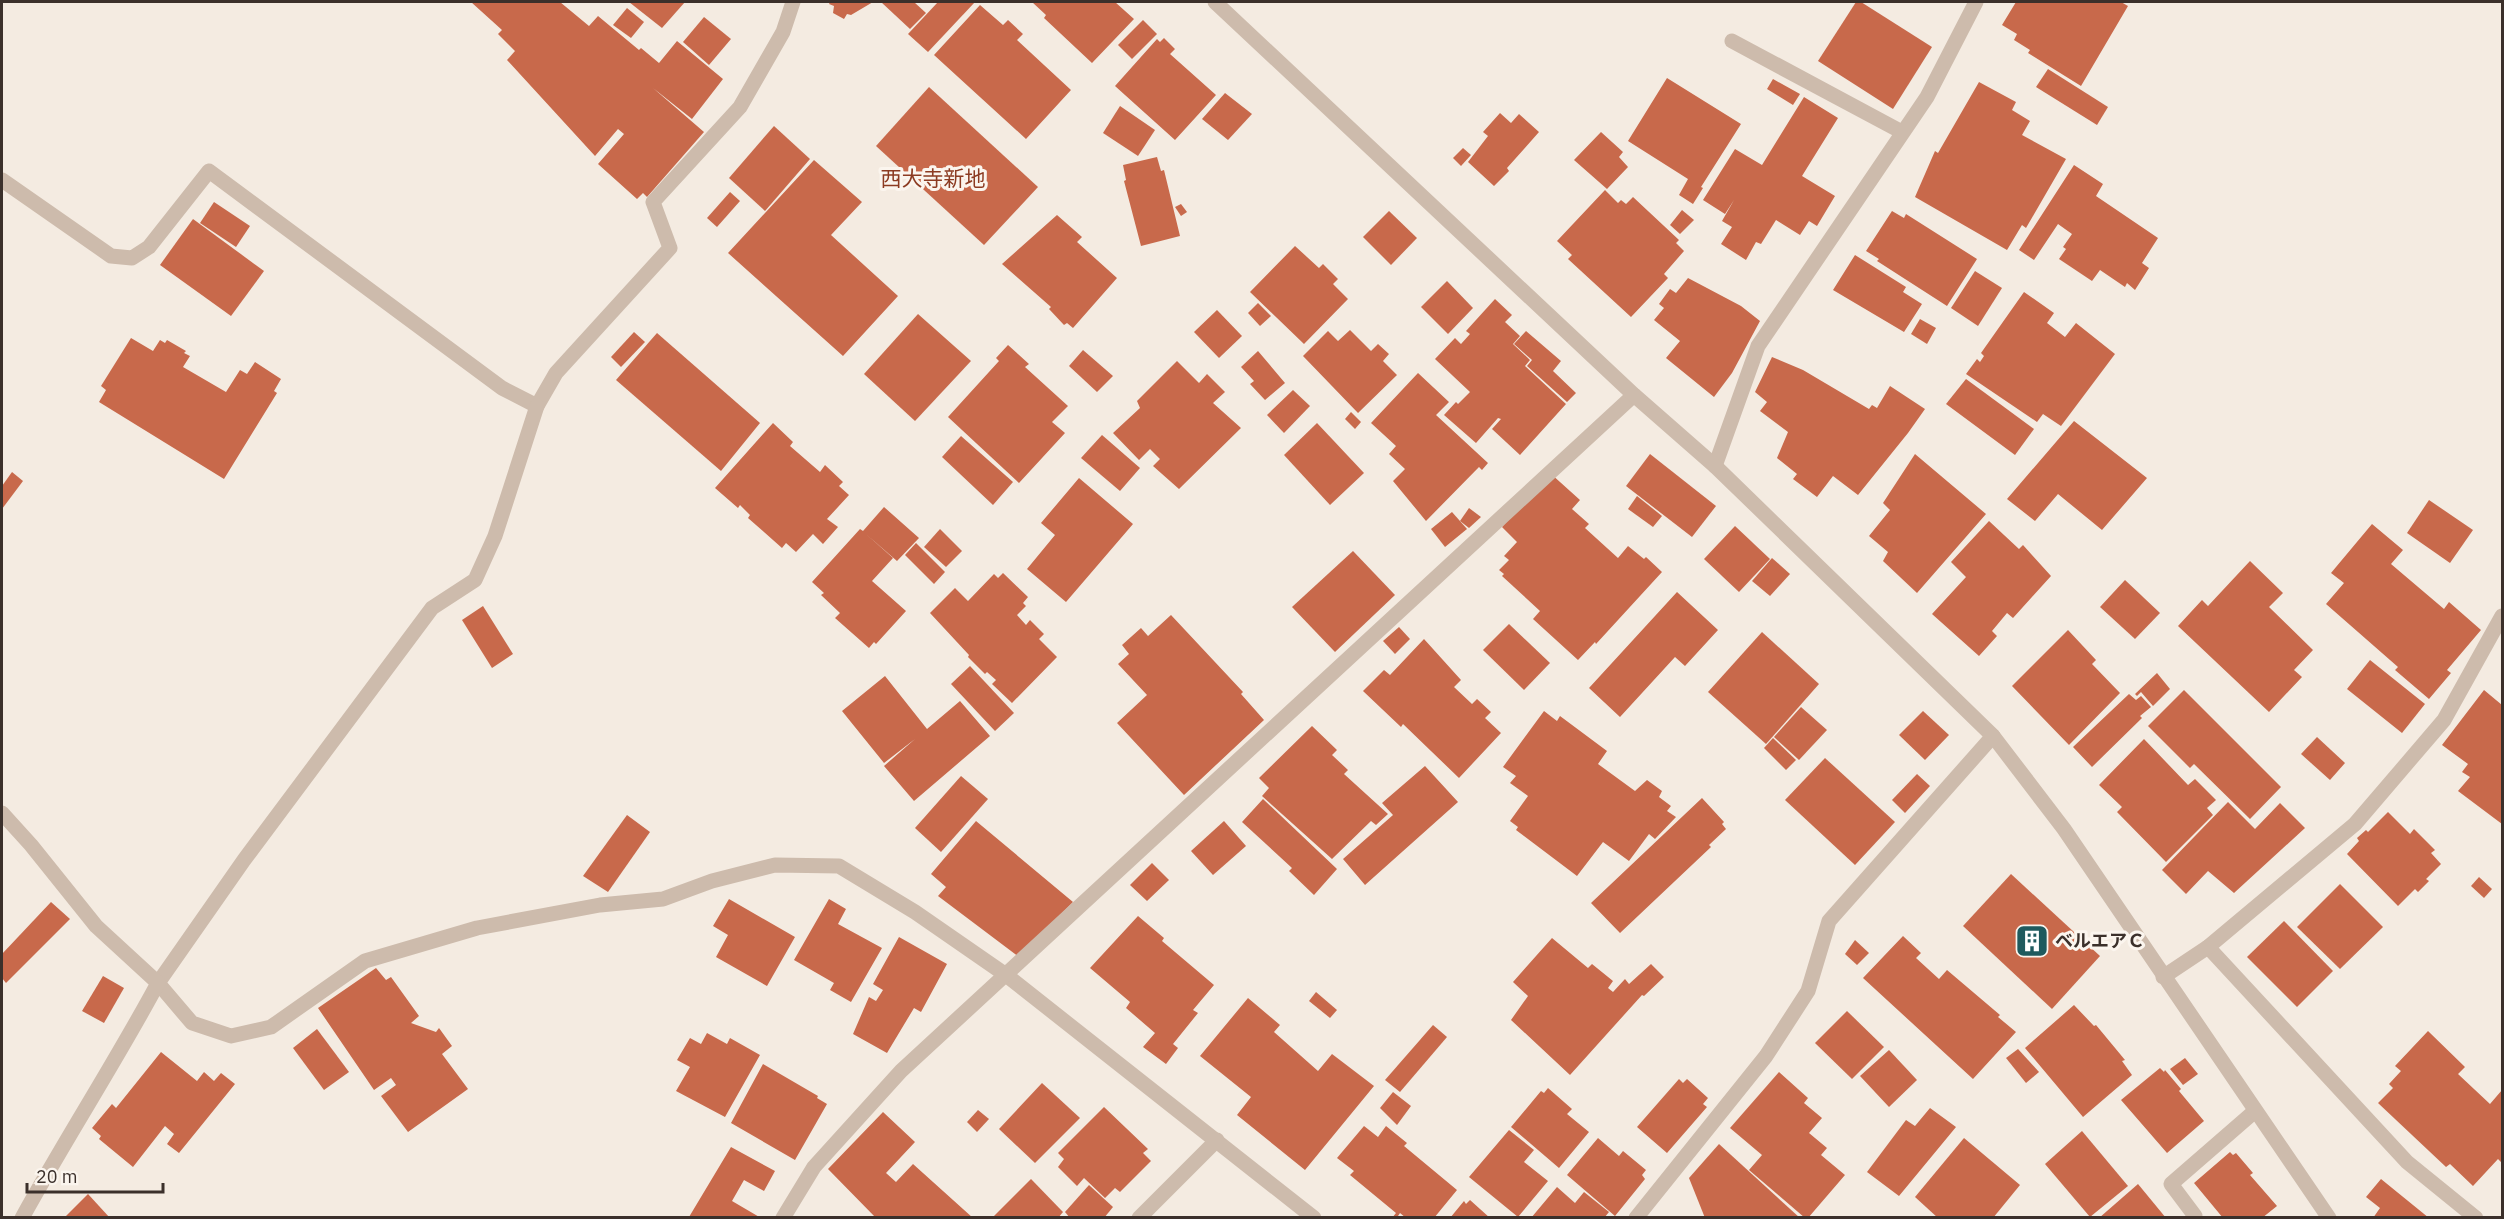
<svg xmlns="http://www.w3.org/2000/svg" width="2504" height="1219" viewBox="0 0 2504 1219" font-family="'IBM Plex Sans','Noto Sans JP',sans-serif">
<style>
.building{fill:#c8694b}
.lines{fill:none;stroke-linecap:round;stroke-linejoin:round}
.minor{stroke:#cdbbac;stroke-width:15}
.tertiary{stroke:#cdbbac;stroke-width:15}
.labels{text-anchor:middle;stroke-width:6;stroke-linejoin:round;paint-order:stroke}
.poi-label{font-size:18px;font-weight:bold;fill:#3b302b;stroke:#fbf5ee;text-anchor:start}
.quarter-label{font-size:21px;fill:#8c3b22;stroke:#fbf5ee}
</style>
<rect width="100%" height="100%" fill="#f4ebe1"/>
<g class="building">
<path d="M471,2H560L589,26L598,16L639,50L641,48L659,63L677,41L723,79L692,119L653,88L704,132L647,197L643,193L637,199L598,164L624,134L618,129L595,156L507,60L515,51L498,34L502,30Z"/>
<path d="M629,2H685L662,28Z"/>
<path d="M830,2H873L851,15L847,14L844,19L833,13L834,6L829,4Z"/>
<path d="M881,2H914L926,13L910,29Z"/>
<path d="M938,2H975L928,52L908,34Z"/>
<path d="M1032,2H1115L1134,19L1092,63L1044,18L1046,15Z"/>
<path d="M1856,2H1861L1932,47L1893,109L1818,61Z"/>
<path d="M2016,2H2121L2128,6L2081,86L2028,53L2030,50L2014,40L2017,34L2002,25Z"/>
<path d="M980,5L1003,25L1008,20L1023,34L1017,40L1071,90L1026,139L934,55Z"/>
<path d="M627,8L644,22L631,38L613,25Z"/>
<path d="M704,17L731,39L709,65L683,42Z"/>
<path d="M1143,20L1157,34L1132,59L1118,45Z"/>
<path d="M1164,38L1175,49L1170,54L1216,95L1175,140L1115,86L1157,39L1160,42Z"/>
<path d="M2048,69L2108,107L2097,125L2036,87Z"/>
<path d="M1667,78L1741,124L1701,187L1703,188L1693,204L1679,195L1688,179L1628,141Z"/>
<path d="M1773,79L1800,94L1793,105L1767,89Z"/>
<path d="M1979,82L2016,102L2012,110L2030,121L2022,135L2066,159L2026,228L2022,225L2007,250L1915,197L1935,151L1938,153Z"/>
<path d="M929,87L1038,187L984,245L876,146Z"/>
<path d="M1225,93L1252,114L1228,140L1202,119Z"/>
<path d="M1804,97L1838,118L1802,176L1835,196L1817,226L1809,221L1800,235L1776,220L1761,244L1756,242L1746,260L1721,244L1732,227L1722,221L1734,200L1725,214L1703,200L1735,149L1762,165Z"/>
<path d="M1120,106L1155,130L1138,156L1103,133Z"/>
<path d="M1500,113L1511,123L1519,114L1539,132L1507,168L1509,171L1494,186L1468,162L1488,136L1483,132Z"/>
<path d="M774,126L810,159L765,211L729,178Z"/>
<path d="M1601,132L1623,152L1619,157L1628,167L1607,189L1574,160Z"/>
<path d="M1463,148L1471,155L1461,166L1453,158Z"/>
<path d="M1157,157L1161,171L1164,170L1180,236L1141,246L1124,181L1126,180L1123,165Z"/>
<path d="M814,160L862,202L831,235L898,296L843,356L728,253Z"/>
<path d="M2074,165L2103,184L2096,196L2158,238L2142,263L2149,268L2135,290L2127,283L2125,287L2100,270L2092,281L2059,259L2066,249L2063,247L2072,234L2058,224L2034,260L2019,250Z"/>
<path d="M1605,190L1618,203L1621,200L1626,204L1633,197L1679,240L1676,243L1684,251L1664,274L1668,278L1631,317L1568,259L1572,255L1557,241Z"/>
<path d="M730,192L740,201L717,227L707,218Z"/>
<path d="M214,202L250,226L236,247L200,223Z"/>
<path d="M1181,204L1187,212L1181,216L1175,207Z"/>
<path d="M1682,210L1694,220L1680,234L1670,225Z"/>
<path d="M1389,211L1417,238L1391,265L1363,237Z"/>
<path d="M1892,211L1904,218L1906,214L1977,259L1947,306L1877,261L1879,259L1866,251Z"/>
<path d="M1057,215L1082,237L1077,242L1117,278L1073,328L1067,323L1064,325L1049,309L1051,307L1002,264Z"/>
<path d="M193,219L264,271L231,316L160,265Z"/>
<path d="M1295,246L1319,268L1323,264L1338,279L1333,284L1348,299L1304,344L1250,292Z"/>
<path d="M1855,255L1906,287L1903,292L1922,304L1904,332L1833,290Z"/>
<path d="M1975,271L2002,288L1978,326L1951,308Z"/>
<path d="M1688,278L1741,306L1760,321L1732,373L1714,397L1666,358L1680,341L1654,320L1664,308L1659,304L1670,289L1676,293Z"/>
<path d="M1447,281L1473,308L1448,334L1421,307Z"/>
<path d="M2024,292L2054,313L2047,323L2065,337L2076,323L2115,354L2061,426L2043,414L2037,422L1966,374L1977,359L1980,362L1984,356L1981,353Z"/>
<path d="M1495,299L1512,315L1505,322L1520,336L1513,344L1530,360L1525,366L1566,404L1520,455L1492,429L1501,419L1498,418L1476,443L1444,415L1456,402L1458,404L1470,392L1435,359L1455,338L1461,344L1470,334L1466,331Z"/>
<path d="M1258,303L1271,316L1260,326L1248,313Z"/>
<path d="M1217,310L1242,336L1219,358L1194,332Z"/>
<path d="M918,314L971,361L915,421L864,374Z"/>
<path d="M1920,319L1936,328L1927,344L1911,334Z"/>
<path d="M1350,330L1371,351L1378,344L1389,354L1383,361L1397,375L1358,413L1303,356L1328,331L1338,341Z"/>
<path d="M1526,331L1561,361L1553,371L1576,393L1567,402L1527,366L1532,360L1514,344Z"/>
<path d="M634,332L645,342L621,367L611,357Z"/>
<path d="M657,333L760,423L721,471L616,380Z"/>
<path d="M131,338L153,351L160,340L165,343L167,340L186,351L184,353L190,356L183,367L226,392L240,370L247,374L255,362L281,379L274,391L277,393L224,479L99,402L106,390L101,386Z"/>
<path d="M1008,345L1029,364L1025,367L1068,406L1052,422L1065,433L1019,483L948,417L999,361L996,358Z"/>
<path d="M1083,350L1113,376L1097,392L1069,366Z"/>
<path d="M1258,351L1285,383L1265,400L1250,384L1254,381L1241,367Z"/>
<path d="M1772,357L1803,370L1869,409L1872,405L1877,408L1890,386L1925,409L1908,433L1858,495L1833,476L1817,497L1793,479L1797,474L1777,458L1788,432L1760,411L1767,402L1755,392Z"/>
<path d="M1177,361L1199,383L1207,374L1225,392L1213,403L1241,428L1179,489L1153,466L1160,459L1150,449L1139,460L1113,433L1140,408L1137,401Z"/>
<path d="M1418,373L1449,402L1436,415L1488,463L1482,470L1479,467L1426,521L1393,481L1405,469L1389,454L1396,446L1371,423Z"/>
<path d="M1966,379L2034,429L2015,455L1946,404Z"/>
<path d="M1293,390L1310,406L1284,433L1267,415Z"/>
<path d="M1351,412L1361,422L1355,429L1345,419Z"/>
<path d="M2074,421L2147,478L2102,530L2058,494L2035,521L2007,499Z"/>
<path d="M773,423L793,442L790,446L820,472L825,465L843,482L839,486L849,495L827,519L838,527L823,544L813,534L796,552L786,543L782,548L748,518L750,515L740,505L738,508L715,488Z"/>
<path d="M1317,423L1364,473L1330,505L1284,455Z"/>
<path d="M1102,435L1140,468L1120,491L1081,458Z"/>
<path d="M961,436L1013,482L993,505L942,457Z"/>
<path d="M1650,454L1716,506L1692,537L1626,486Z"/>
<path d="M1915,454L1986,514L1917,593L1883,561L1888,552L1869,536L1890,510L1883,503Z"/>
<path d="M12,472L23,481L2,509V486Z"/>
<path d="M1550,473L1580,500L1572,509L1589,524L1585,528L1618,558L1628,546L1644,559L1646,557L1662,572L1596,644L1595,642L1578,660L1533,619L1540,611L1502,576L1504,574L1499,570L1509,560L1504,556L1517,542L1502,527Z"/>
<path d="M1079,478L1133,524L1066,602L1027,569L1055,535L1041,523Z"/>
<path d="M1637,496L1662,516L1653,527L1628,509Z"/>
<path d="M2429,500L2473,530L2450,563L2407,533Z"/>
<path d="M884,507L919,538L897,561L866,534L893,558L872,581L906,611L876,644L874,642L869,648L835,618L840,613L821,595L824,593L812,582L860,529L863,531Z"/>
<path d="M1469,508L1481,517L1469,528L1460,521Z"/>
<path d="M1452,512L1467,529L1445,547L1431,529Z"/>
<path d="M1989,521L2019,549L2023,545L2051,576L2013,618L2007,613L1992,631L1997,636L1979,656L1932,614L1966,577L1951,562Z"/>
<path d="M2372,524L2403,550L2391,564L2444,609L2449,602L2481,630L2447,670L2451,673L2429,699L2395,670L2398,667L2326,604L2344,583L2331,573Z"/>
<path d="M1735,526L1770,559L1739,592L1704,559Z"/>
<path d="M940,529L962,551L946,567L924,547Z"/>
<path d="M916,543L945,572L934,584L905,555Z"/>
<path d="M1353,551L1395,595L1335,652L1292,607Z"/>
<path d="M1772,558L1790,574L1770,596L1752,581Z"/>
<path d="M2250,561L2283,593L2269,607L2313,650L2294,670L2302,677L2269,712L2178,626L2202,600L2208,606Z"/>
<path d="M1003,573L1028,597L1023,603L1026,606L1017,615L1026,625L1030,620L1044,634L1039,639L1057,657L1012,703L992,684L996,680L987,672L985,674L968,657L969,655L930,613L955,588L968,601L994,574L998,578Z"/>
<path d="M2125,580L2160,613L2135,639L2100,607Z"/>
<path d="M1677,592L1718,630L1685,666L1675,657L1620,717L1589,688Z"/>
<path d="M483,606L513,654L492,668L462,620Z"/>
<path d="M1171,615L1243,692L1241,694L1264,720L1184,795L1117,723L1147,695L1118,664L1129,654L1122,645L1141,628L1148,636Z"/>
<path d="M1509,624L1550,663L1524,690L1483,650Z"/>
<path d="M1399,627L1410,639L1395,654L1383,641Z"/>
<path d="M2068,630L2096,660L2092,664L2120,693L2069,745L2012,686Z"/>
<path d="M1762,632L1819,684L1766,744L1708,692Z"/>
<path d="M1424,639L1461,680L1454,687L1472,704L1477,699L1491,712L1485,718L1501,733L1459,778L1403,724L1401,727L1363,691L1384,670L1390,675Z"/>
<path d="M2370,660L2425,704L2402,733L2347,689Z"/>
<path d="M970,666L1014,713L995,731L951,684Z"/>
<path d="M2157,673L2170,689L2153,706L2141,692L2137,696L2135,694Z"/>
<path d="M885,676L927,729L960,701L990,736L914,801L884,766L915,739L884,763L842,711Z"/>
<path d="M2184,690L2281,787L2250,819L2194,764L2190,768L2148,726Z"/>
<path d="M2484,690L2502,705V824L2458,791L2470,777L2462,772L2468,764L2442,745Z"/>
<path d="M2129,694L2136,700L2141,696L2151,707L2140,716L2142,718L2092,767L2073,747Z"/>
<path d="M1801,707L1827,730L1799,760L1774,737Z"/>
<path d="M1544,711L1557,721L1560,716L1607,751L1598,764L1635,791L1647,780L1662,791L1659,797L1671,806L1667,811L1676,817L1655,839L1649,834L1629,861L1603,842L1577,876L1516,830L1518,827L1510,821L1528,796L1510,783L1516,776L1503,767Z"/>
<path d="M1923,711L1949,735L1925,760L1899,735Z"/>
<path d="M1312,726L1337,750L1332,755L1348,770L1344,774L1388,814L1376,825L1371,821L1332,859L1262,796L1269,788L1259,778Z"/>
<path d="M2317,737L2345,763L2330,780L2301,754Z"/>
<path d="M1773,738L1796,760L1786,770L1764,748Z"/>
<path d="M2144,739L2188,785L2195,779L2216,800L2207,808L2213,815L2166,862L2117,812L2122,807L2099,785Z"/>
<path d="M1825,758L1895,822L1855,865L1785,800Z"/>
<path d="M1425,766L1458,802L1365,885L1343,859L1393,815L1382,803Z"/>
<path d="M1917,774L1930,786L1905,813L1892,800Z"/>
<path d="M961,776L988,799L941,852L915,828Z"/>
<path d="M1702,798L1724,822L1722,824L1726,829L1709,845L1711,847L1620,933L1591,903Z"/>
<path d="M1263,799L1337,869L1314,895L1289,871L1292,868L1242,822Z"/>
<path d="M2228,802L2255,829L2280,803L2305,828L2234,893L2208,871L2186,894L2162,870Z"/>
<path d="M2388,812L2410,834L2414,829L2435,850L2431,853L2441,864L2426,879L2429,881L2418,892L2415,889L2398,906L2347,854L2359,841L2357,838L2366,830L2368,832Z"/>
<path d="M627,815L650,832L608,892L583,876Z"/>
<path d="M976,821L1073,902L1019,957L938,896L946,887L931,874Z"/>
<path d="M1224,821L1246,846L1213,875L1191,851Z"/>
<path d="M1152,863L1169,880L1147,901L1130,885Z"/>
<path d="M2011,874L2100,956L2052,1009L1963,926Z"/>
<path d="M2479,877L2492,889L2484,898L2471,886Z"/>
<path d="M2340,884L2383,927L2340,969L2297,927Z"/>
<path d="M729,899L795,937L767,986L716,957L728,935L713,926Z"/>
<path d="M829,899L846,909L838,924L882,948L851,1002L830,990L834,983L794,960Z"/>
<path d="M51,902L70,919L6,983L2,978V954Z"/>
<path d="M1138,916L1164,938L1162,941L1214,985L1193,1010L1198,1013L1173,1044L1178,1048L1166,1064L1143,1047L1155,1033L1126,1008L1130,1002L1090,968Z"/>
<path d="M2284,921L2333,971L2297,1007L2247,957Z"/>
<path d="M1903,936L1921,953L1916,958L1939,979L1947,970L2000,1015L1998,1017L2016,1032L1973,1079L1863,978Z"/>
<path d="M899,937L947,964L921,1012L914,1008L887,1053L853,1034L869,997L876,1001L883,990L873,984Z"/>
<path d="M1552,938L1588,968L1592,964L1613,981L1608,988L1613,992L1625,979L1629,984L1651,964L1664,977L1644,996L1642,995L1570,1075L1511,1020L1528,996L1513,982Z"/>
<path d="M1855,940L1869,953L1857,965L1845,954Z"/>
<path d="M376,968L386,980L391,977L419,1016L411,1023L436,1032L439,1028L452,1046L442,1054L468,1089L408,1132L381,1096L396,1085L391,1078L374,1090L318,1008Z"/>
<path d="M103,976L124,988L104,1023L82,1011Z"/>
<path d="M1316,992L1337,1010L1330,1018L1309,1001Z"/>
<path d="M1248,998L1280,1025L1274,1032L1318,1071L1332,1054L1374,1086L1305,1170L1237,1115L1251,1097L1200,1056Z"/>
<path d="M2074,1005L2094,1026L2096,1025L2125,1060L2122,1061L2132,1075L2083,1117L2025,1048Z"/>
<path d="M1847,1011L1884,1047L1852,1079L1815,1043Z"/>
<path d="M1433,1025L1447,1037L1400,1092L1385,1080Z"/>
<path d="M317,1029L349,1072L324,1090L293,1048Z"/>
<path d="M2428,1031L2465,1067L2458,1074L2490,1104L2502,1090V1160L2501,1162L2498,1159L2473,1186L2450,1164L2446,1167L2378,1103L2393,1088L2389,1084L2401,1071L2395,1066Z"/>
<path d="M707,1033L727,1044L730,1038L760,1055L725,1117L676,1091L690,1067L677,1060L690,1038L701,1044Z"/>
<path d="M2018,1049L2039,1072L2026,1083L2006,1058Z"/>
<path d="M1889,1050L1917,1080L1889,1107L1860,1076Z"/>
<path d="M161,1052L197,1081L204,1072L214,1081L221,1073L235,1084L179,1153L167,1144L174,1134L165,1126L133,1167L99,1139L101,1136L92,1128L112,1104L116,1108Z"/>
<path d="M2185,1058L2198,1074L2183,1085L2170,1069Z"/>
<path d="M763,1064L818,1096L817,1098L827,1104L795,1160L731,1123Z"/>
<path d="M2160,1068L2164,1072L2165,1070L2181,1089L2179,1091L2204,1121L2167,1153L2121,1100Z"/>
<path d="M1779,1072L1808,1098L1804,1103L1822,1118L1809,1133L1827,1148L1821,1155L1845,1175L1808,1218H1805L1749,1170L1762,1155L1730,1128Z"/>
<path d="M1679,1079L1683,1083L1687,1079L1708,1098L1703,1104L1707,1107L1667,1153L1637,1127Z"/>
<path d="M1042,1083L1080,1118L1035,1163L999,1129Z"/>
<path d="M1548,1088L1572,1109L1567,1114L1589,1132L1559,1168L1511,1127L1541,1091L1544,1093Z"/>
<path d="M1393,1092L1411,1106L1397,1125L1380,1108Z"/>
<path d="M1104,1107L1148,1149L1143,1153L1151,1161L1120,1192L1115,1188L1105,1198L1084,1178L1077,1186L1058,1167L1064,1159L1058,1153Z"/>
<path d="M1930,1108L1956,1127L1899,1196L1867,1172L1906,1120L1915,1126Z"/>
<path d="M978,1110L989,1119L977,1132L967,1122Z"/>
<path d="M883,1112L915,1142L886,1173L896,1182L913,1164L973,1218H876L828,1169Z"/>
<path d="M1364,1126L1378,1137L1386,1126L1407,1143L1404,1146L1457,1190L1434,1218H1406L1400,1213L1398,1216L1400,1218H1392L1396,1213L1350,1175L1354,1171L1337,1158Z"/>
<path d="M1509,1130L1534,1150L1524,1162L1548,1181L1518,1217L1469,1177Z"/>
<path d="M2082,1131L2128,1186L2090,1217L2045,1164Z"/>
<path d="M1598,1138L1619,1156L1623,1151L1646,1170L1642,1175L1645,1179L1615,1216L1567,1175Z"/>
<path d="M1964,1138L2020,1185L1993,1218H1938L1915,1197Z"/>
<path d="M1719,1144L1800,1218H1705L1689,1178Z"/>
<path d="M731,1147L775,1171L764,1191L744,1180L732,1201L761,1218L689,1217Z"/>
<path d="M2230,1152L2233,1155L2236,1153L2253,1173L2250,1175L2277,1206L2262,1218H2223L2194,1183Z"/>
<path d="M1031,1179L1063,1212L1058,1218H992Z"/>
<path d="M2381,1179L2429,1218H2373L2380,1208L2366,1197Z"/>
<path d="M2138,1184L2166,1218H2099Z"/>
<path d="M1089,1185L1113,1207L1104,1218H1070L1065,1212Z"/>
<path d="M1557,1187L1575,1203L1584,1192L1609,1212L1604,1218H1531Z"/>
<path d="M88,1194L110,1218H64Z"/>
<path d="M1470,1200L1490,1218H1450L1464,1201L1466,1204Z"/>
</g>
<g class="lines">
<g class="minor">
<path d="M1732,41L1902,132"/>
<path d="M2,180L111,256L132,258L149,247L209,171L502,388L537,406L556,373L670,248L653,202L740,107L783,32L793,2"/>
<path d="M537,406L495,536L475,580L432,608L244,860L158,983L192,1023L231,1036L271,1027L365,961L477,928L600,905L663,899L712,881L775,865L839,866L915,912L1006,975L1314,1218"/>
<path d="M1715,466L1758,346L1927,97L1976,2"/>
<path d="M2,813L31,845L96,926L158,983C115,1063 66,1138 22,1218"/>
<path d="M2208,947L2407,1162L2476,1218"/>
<path d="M2163,977L2208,947L2355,824L2444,720L2502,616"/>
<path d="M2195,1216L2171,1184L2255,1111"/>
<path d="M783,1218L814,1167L901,1071L1634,395"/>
<path d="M1139,1218L1217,1140"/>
<path d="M1636,1218L1766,1056L1808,991L1829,921L1993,736"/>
</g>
<path class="tertiary" d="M1215,2L1634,395L1715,466L1993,736L2064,829L2329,1218"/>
</g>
<defs>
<g id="building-square" transform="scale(1.725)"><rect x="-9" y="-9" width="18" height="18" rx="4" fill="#1f5a5e" stroke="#fbf5ee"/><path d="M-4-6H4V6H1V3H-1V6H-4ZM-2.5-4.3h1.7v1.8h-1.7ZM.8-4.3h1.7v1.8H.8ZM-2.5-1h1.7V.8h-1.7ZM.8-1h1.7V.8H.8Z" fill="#fff"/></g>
</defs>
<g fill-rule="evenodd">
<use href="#building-square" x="2032" y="941"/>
</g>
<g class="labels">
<g class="poi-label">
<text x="2055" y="947">ベルエアＣ</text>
</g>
<g class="quarter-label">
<text x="933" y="186">西大寺新地</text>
</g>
</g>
<rect width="2504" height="1219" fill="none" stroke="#3b302b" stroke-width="6"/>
<path d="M27 1183v9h136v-9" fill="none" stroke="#3b302b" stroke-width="3"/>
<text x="36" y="1183" font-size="18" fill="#3b302b" stroke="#fbf5ee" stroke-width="4.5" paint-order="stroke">20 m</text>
</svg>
